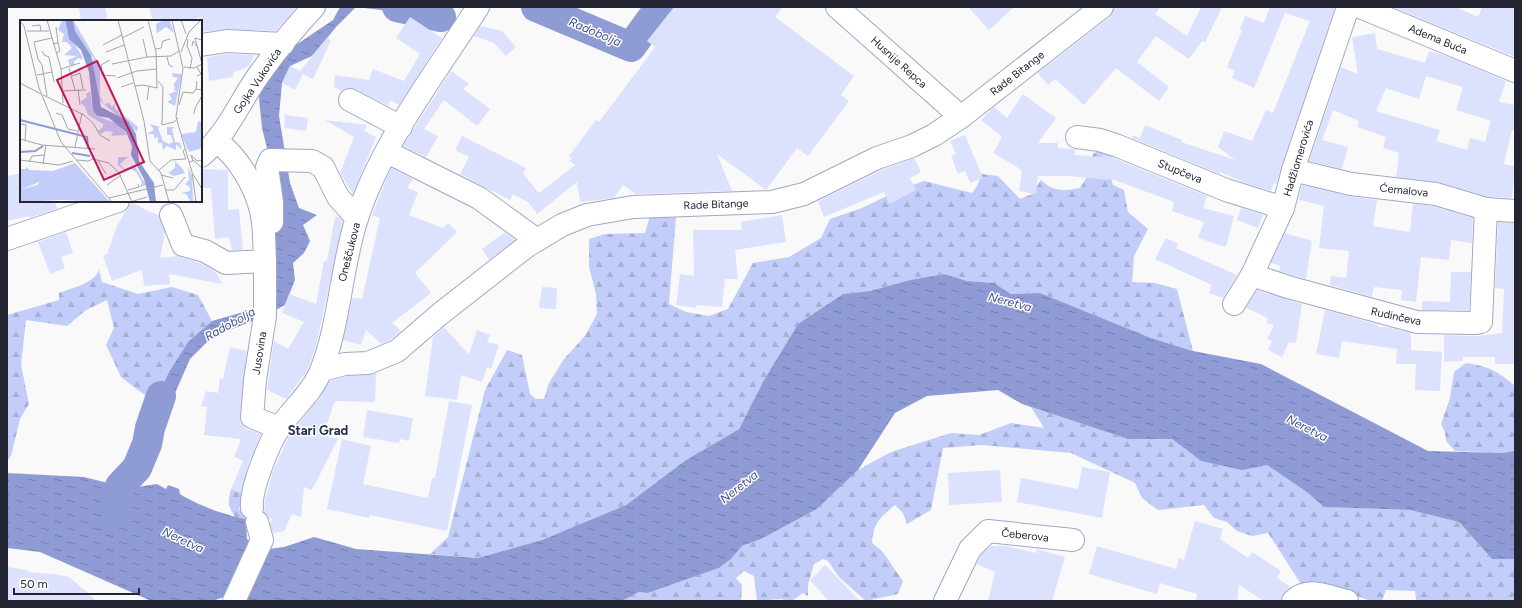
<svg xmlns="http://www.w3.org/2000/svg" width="1522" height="608" viewBox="0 0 1522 608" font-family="Figtree,sans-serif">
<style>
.forest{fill:url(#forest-firs)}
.water{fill:url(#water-ripples)}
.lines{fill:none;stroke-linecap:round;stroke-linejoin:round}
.river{stroke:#8f9bd4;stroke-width:30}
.building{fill:#dce2fd;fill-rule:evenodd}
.minor-casing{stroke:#a0a7c7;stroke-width:24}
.minor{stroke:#fff;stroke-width:22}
.labels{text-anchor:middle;stroke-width:3;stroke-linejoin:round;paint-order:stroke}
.street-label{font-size:11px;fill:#232632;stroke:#fff}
.water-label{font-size:12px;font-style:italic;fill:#414b91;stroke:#fff}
.quarter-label{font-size:13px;font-weight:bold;fill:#2c314b;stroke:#fff}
.inset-river{fill:none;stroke:#8f9bd4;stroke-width:2}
.inset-road{fill:none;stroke:#a3a5a9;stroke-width:1}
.view{fill:#c2185b;fill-opacity:0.15;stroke:#c2185b;stroke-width:2}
.inset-edge{fill:none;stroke:#232632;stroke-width:2}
</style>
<defs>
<pattern id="forest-firs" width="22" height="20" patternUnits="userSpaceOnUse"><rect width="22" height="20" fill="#c2cdf9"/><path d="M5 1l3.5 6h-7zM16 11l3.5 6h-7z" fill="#a6b0d6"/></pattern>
<pattern id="water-ripples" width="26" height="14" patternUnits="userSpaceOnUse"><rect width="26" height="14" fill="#8f9bd4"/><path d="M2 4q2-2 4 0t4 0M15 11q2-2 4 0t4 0" fill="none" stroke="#747ead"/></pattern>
</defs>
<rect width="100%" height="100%" fill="#f9f9f9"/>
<g class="forest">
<path d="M1103,148L1112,155L1109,170L1113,185L1124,190L1128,212L1148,229L1134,256L1132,282L1155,283L1177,289L1193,351L1151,338L1040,293L1011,294L994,283L967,281L944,274L910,280L870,291L843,294L798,324L764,380L739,429L686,460L626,505L542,540L478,558L430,554L448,537L485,390L507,350L522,355L530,394L536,399H544L549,383L564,359L585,336L597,314L596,294L589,267V239L605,234L645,233L651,212L676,217L669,304L686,312L709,316L728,309L753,263L789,257L821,238L830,219L862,208L899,190L924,181L972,193L977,186L982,174L998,176L1020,199L1032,194L1041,180C1053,192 1065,191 1080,188L1087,177L1093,154Z"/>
<path d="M99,270L102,282L138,294L172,287L198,295L212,321L188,342L169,372L158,395L154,414L146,434H144L150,399L121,377L106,345L114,328L107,300L86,310L67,326L26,320L21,365L29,404L20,419L11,456L7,461V315L59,300V293C71,288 94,284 99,270Z"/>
<path d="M1466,363C1490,367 1496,370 1515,386V451L1502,453L1455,451L1446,441L1445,432L1441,424L1450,398L1454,372Z"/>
<path d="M1031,407L1128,439H1172L1201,461L1242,469L1267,465L1308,493L1324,507L1410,510L1459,522L1492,559H1515V601H1416L1415,591L1386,590L1382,601H1371L1318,583L1301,584L1268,533L1252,536L1237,531L1227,522L1214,518L1204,505L1158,510L1142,498L1135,483L1071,453L982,445L943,448L931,510L907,524L903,513L895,505C880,518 873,523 872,543L882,551L903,581L898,594L866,601L839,577L828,561L823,559L814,564L808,585V596L803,593L792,601L780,599L757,601L754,576L744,571L736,578L742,585L741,601H622L639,592L648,593L719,568L731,559L742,546L761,539L817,509L858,470L891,452L951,433L979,435L1011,423L1044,428Z"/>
<path d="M231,489L244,494L239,509L248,519L235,517C227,504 228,503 231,489Z"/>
</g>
<g class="water">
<path d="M340,7H412L430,13L436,20L397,12L356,7L337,26L312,56L290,66L282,83L279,116L290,183L299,208L317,215L303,225L310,241L304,253L293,263L295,280L285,305L265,316L212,337L190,359L172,400L159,416L149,435L146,434L154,414L158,395L169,372L188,342L212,321L254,309L270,285L276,268V233L270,160L262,128L259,99L260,84L290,49L333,20Z"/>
<path d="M944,274L967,281L994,283L1011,294L1040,293L1151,338L1193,351L1261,364L1428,451L1502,453L1515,451V559H1492L1459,522L1410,510L1324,507L1308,493L1267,465L1242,470L1201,461L1172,439H1128L1022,404L998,390L927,396L895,413L858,470L817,509L761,539L742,546L731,559L719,568L648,593L639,592L622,601H243L229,595L213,601H155L149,600L40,552L7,548V473L84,477L120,486L129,481L137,487L157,484L166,489L168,485L179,489L180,494C197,505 227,516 246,519L247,539L261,550L284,547L314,537L356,549L478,558L542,540L626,505L686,460L739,429L764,380L798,324L843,294L870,291L910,280Z"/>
</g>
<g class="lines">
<g class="river">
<path d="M397,7L441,17"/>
<path d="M536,7L631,47L660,7"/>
<path d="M117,510L120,486L137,468L147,444L150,428L161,396"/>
</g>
</g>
<g class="building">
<path d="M79,7H105L108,21H81Z"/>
<path d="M149,7H297L276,31L228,29L201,32V17L188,21H153Z"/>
<path d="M674,7H783L775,17L854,76L841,95L849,101L808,156L797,148L766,190L717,154L732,191L636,194L623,185L614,198L580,202L577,182L537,214L528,202L513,194L510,200L460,174L469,157L455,150L462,136L526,168L523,173L539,193L575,165L570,161L572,158L569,156L596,120L599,122L655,47L647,41Z"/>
<path d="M968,7H1014L989,30Z"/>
<path d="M1114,7H1160L1155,14L1187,36L1201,7H1222L1205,42L1202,41L1189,59L1156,36L1137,62L1169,87L1159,101L1116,68L1084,105L1055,79L1048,85L1038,73L1110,17Z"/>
<path d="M1270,7H1335L1276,184L1274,183L1271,191L1248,184L1220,172V174L1132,138L1133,135L1140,138L1145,125L1182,140L1181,142L1235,160L1218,147L1224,131L1252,141L1266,110L1273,113L1310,21L1285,13L1254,88L1232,78L1235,71L1227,67L1242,30L1240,29L1245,16L1264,23Z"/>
<path d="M1393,7H1456L1478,17L1482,7H1515V57Z"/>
<path d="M410,17L442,38L399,105L390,100L388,106L355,89L349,88L342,91L334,87L335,75L369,80L373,69L404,81L420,54L396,38Z"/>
<path d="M480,26L502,31L516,47L506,56L494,43L474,36Z"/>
<path d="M1375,33L1377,49L1425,63L1429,51L1450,57L1506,81L1499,102L1515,105V131L1512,130L1504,164L1515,166L1512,198L1488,197L1438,182L1396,177L1399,153L1383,148L1386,137L1357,127L1359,121L1333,110L1322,140L1348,147L1342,169L1309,161L1341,67L1358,74L1352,37ZM1426,76L1463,87L1456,110L1491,121L1485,142L1470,138L1467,150L1436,141L1440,130L1376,111L1386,88L1419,99Z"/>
<path d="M327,38L331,41L313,79L303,74L295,90L282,83L290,66L300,71Z"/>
<path d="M228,54L254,55L249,66L233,73V77L209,81L207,57Z"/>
<path d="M451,71L469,84L463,89L490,109L477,126L444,100L424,129L438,136L426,157L403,146Z"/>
<path d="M1023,94L1056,118L1038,143H1058V148L1075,149V155L1102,157L1103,154L1207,196L1203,208L1234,216L1226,247L1198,238L1204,222L1172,211L1174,202L1109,178V180L1068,176H1038L1036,194L1019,191L1022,170L993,153L1002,137L981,120L994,107L1007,118Z"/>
<path d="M285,115L308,118L306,131L284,128Z"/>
<path d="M325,120L367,125L364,131L376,137L353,194L340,173L354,137Z"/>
<path d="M965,135L983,178L970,183L965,171L958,174L951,156L956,154L950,141Z"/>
<path d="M914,158L921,172L910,178L916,190L889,204L884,192L824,217L818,201L882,170Z"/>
<path d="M391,168L413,179L407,188L418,192L409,215L443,228L448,223L457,232L415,273L431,293L392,323L401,331L390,340L382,344L366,330L361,345L343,340L352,298L362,299L380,218L372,215Z"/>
<path d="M201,169L228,170V210L239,209L243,250H232L229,237L215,239L211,188H202Z"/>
<path d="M21,173V201H55L57,209L29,218V216L7,221V176Z"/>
<path d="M1302,185L1348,196L1377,200L1373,226L1410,232L1413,204L1433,206L1473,218L1472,243L1451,240L1449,260L1421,257L1416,302L1401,300L1402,290L1374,287L1372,297L1330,285L1331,276L1346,278L1349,251L1319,248L1324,206L1299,200Z"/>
<path d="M131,202L148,211L159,215L165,233L160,258L178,256L200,263L216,272L222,284L169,274L170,284L144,286L142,270L112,281L103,256L107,254L117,226Z"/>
<path d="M1241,208L1263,215L1258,228L1237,220Z"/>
<path d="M782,215L786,242L735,250L738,279H725L722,307L696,305V308L676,305L680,274L694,276L693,230H742L741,222Z"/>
<path d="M335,217H340L343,221L316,346L307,371L286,399L267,390L274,341L288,349L304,322L282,313L289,294L316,304L324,261H327Z"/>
<path d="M1498,222L1515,223V364H1495V357H1463V361L1444,362V335L1476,336L1502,333L1504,289L1495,288Z"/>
<path d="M66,232L73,253L61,257L65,268L50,274L38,242Z"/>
<path d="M505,232L515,240L489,260L482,249Z"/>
<path d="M1285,233L1312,241L1306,279L1279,271L1281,266L1271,263Z"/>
<path d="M1166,238L1178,244L1176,248L1237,275L1223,298L1209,293L1212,285L1155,259Z"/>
<path d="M1451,272H1471L1469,310H1422V301L1450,302Z"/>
<path d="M542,287L557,288L556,309L539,308Z"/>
<path d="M1257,290L1302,304L1296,343L1289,342L1282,357L1268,350L1272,341L1267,339L1274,325L1267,323L1268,318L1246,308Z"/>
<path d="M1325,310L1379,325L1378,327H1388L1411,333V350L1442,352L1440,391L1415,390L1416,364H1396L1397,349L1342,341L1339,358L1316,354Z"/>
<path d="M444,327L469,355L477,330L490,335L487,342L499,345L491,369L487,367L482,382L461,375L457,400L425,396L433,337Z"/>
<path d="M230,347L247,351L240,416L241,423L247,429L261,434L249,462L241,493L231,489L243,461L234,457L241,439L204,435L207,407L201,406L206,391L218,393L220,378L223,379Z"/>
<path d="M376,373L375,402L335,401L323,435L338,439L312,490L304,487L301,517L292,514L284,531L273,533L270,523L273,518L269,519L264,512L265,501L273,471L290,434L318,400L330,381L347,376L369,375Z"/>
<path d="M449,401L472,405L447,531L370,515L369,518L327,509L342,439L371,446L363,484L428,498L432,478H435Z"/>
<path d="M367,410L413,418L409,441L400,439L399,443L363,437Z"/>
<path d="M1082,467L1110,472L1102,518L1017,502L1021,478L1078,489Z"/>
<path d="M1000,470L1002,502L949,505L948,473Z"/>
<path d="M1195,521L1223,529L1220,539L1248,558L1252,552L1281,571L1277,578L1289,586L1280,601H1264L1239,585L1237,601H1196L1197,594L1160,583L1157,594L1089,574L1097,546L1176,569L1179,558L1184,560Z"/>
<path d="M991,546H1006L1036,553L1037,549L1065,557L1052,601H988L995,572L977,564L980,556Z"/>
<path d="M825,565L860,601H829L810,580Z"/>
<path d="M7,567L28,570V572L53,574L69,577L97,601H7Z"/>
</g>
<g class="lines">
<g class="minor-casing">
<g id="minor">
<path d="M837,7L961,117"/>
<path d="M1360,7L1515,71"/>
<path d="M201,45L227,41L283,44"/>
<path d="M350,100L401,127"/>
<path d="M1077,137L1100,140L1118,146L1226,190L1283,208"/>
<path d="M387,152L479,198L537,240"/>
<path d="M201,156C227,134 239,103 258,76C275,52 294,28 314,7"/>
<path d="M1293,170L1351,184L1436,194L1486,209L1515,211"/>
<path d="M171,215L183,245L205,251L226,263L265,261C264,244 265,227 261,211C255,186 238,156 216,141"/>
<path d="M272,222V202L267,167L270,160L312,161L323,167L338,197L357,218"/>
<path d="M7,239L118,201"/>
<path d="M265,261V316L255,380L252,417L279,428"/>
<path d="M1252,275L1288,287L1417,322L1476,323L1481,322L1486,209"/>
<path d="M1234,304L1252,275L1283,208L1293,170L1348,7"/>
<path d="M322,370L345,364L368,363L397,351L440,314L527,246L562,225L587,215L633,207L772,202L804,194L877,158L912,146L934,135L961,117L1102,7"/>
<path d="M252,508C250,490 269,442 280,427C293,408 314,391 322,368C340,321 341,267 357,218C382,142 435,74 478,7"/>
<path d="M234,601L262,540L257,522"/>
<path d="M945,601L970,549L988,531L1073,540"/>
<path d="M1293,601C1308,586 1329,597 1347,601"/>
</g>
</g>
<use href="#minor" class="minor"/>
</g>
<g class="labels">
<g class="street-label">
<text transform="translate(1438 39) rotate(22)" y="4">Adema Buća</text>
<text transform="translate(899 62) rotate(42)" y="4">Husnije Repca</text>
<text transform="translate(1017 73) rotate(-38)" y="4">Rade Bitange</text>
<text transform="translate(257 81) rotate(-56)" y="4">Gojka Vukovića</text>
<text transform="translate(1298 158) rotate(-73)" y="4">Hadžiomerovića</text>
<text transform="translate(1180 171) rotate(22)" y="4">Stupčeva</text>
<text transform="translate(1404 190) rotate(6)" y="4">Ćemalova</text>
<text transform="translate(716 204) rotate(-2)" y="4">Rade Bitange</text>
<text transform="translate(349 252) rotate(-76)" y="4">Oneščukova</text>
<text transform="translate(1396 316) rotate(12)" y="4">Rudinčeva</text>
<text transform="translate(259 353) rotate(-81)" y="4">Jusovina</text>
<text transform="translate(1025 535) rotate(6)" y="4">Čeberova</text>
</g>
<g class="water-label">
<text transform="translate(595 32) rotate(23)" y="4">Radobolja</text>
<text transform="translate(1010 302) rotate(15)" y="4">Neretva</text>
<text transform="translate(230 324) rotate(-29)" y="4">Radobolja</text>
<text transform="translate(1307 428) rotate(27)" y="4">Neretva</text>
<text transform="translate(739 487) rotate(-38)" y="4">Neretva</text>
<text transform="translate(183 540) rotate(25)" y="4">Neretva</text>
</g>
<g class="quarter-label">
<text x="318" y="435">Stari Grad</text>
</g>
</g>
<g transform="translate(20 20)">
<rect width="182" height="182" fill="#f9f9f9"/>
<path d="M55,143L90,182L41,180L0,182V170L17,165L23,159L29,158L33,151Z" fill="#c2cdf9"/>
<path d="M42,0H45L47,12L62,36V40L59,38L54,41L55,45L50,46L48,40L57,36L44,35L52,28L47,22H42L44,14L38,10ZM53,0L80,46V76L84,84L89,83L92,87L95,83V89L100,91L98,94L101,93L118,107L117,112L79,80L71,40L74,39L55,11ZM144,0L150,1L154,13L146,7L137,13V18L136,4ZM152,53L162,54L155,86L147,82L152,79L149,74L157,71L154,70L155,66L153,65L158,58L153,57ZM70,71L73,90L77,96L98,104L107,115L91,116L93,112L86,111L81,114L78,111L83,107V104L68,95L65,87L60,82L67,77L66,74ZM130,104L140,107L138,108L143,121L149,124L153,122L151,115H147V107H155L152,109L155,122L160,123L162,130L156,124V130L147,126L143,130L142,123H138V117L134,118V114H127L134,110ZM98,137H108L100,144L104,149L115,146L126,165L120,167L122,162L116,152L109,148L105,151L98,145ZM155,141L161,147L165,153L154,156L148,153L155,148ZM6,147L10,150L33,151L29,158L0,170V149H6ZM168,147L172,156L173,182H168L170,180L166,174L161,173L170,171V167L165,164L169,160Z" fill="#c2cdf9"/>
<path d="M178,101L182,102V128L169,132L161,114L176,112Z" fill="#c2cdf9"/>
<path d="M45,0H53L55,11L71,35L81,87L108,101L116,114L119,141L134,163L136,182H130L124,159L111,135L112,126L106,112L89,98L77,96L73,90L69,52L61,30L49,19Z" fill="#8f9bd4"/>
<path class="inset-river" d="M0,100L67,117L68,128M0,132L15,131L23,126M52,133L70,136"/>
<path class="inset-road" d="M27,0L41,49L43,83M98,0L124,101L130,141L141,153L149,182M152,0L163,48L156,97L172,152L176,182M161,0L166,14M0,1L4,6L19,68L41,122L92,182M12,6L20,5L21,11M36,7L38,23M7,11H29M102,18L124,7M123,19L127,37M168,19L167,26L172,38L170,49M182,20L175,18L182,44M33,24L38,23L40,31L36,33M83,25L102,15M172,26L173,21L178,28M136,29L141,28L143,21L150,19M22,31L24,35L29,37L34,62M86,32L104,25M161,32L169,12L181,0M147,37L149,45L153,47M90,40L81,45L82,55L96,56M92,44L127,37L151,36L159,31M164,47L174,48L182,44M49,48L55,70M41,49L60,43M17,55L32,52M52,56L60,53L63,69M177,56L181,54L177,47M97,58L117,51L137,49M138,61L143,67L142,105L154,102L158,98M177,61L176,69L182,70M0,63L21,74M114,66L123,65L137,68L136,32L128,0M101,67L113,63M58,69L60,85M42,71L66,70M23,75L64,95L73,103L80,115L90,121M27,76L22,45L18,39L14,22L32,18M127,80L129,67M159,85L163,72L173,73L176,69M36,93L42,95L48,109L57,111M174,94L175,88L182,76M0,104L6,105L5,121M0,119L22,125L75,129M55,127L62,93M69,129L73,139L89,143L99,153L112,182M0,140L39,145L53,141M57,140L68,141L73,139M173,140L182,148M78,141L86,154M9,142L12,136L25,135M169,142L173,141L171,135L177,141L182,140M23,144L26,125M139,150L151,140L166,139L163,131L165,129M173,154L182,169M141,155L153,158M87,165L101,155M108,170L119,167L118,164M145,170H154L165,157M89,178L143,165M110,182L127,177"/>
<path class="view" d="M77,41L124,142L84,160L37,60Z"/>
<rect width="182" height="182" class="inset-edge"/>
</g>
<rect width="1522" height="608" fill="none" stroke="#232632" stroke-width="16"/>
<path d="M14 588v6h125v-6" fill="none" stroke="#232632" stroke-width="2"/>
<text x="20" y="588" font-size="12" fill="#232632" stroke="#ffffff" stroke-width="3" paint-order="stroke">50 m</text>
</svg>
